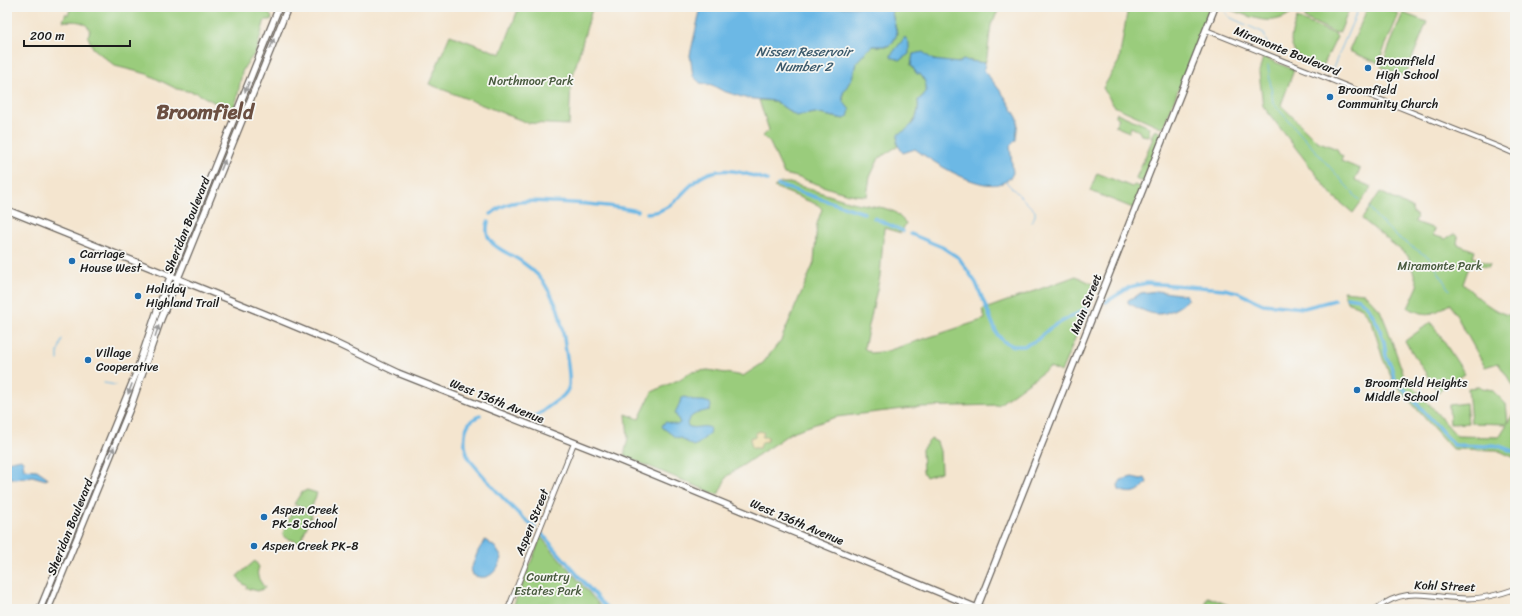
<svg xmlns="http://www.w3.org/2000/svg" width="1522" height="616" viewBox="0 0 1522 616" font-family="Sriracha,sans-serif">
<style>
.green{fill:#9acc7c;stroke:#5b744c}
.sand{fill:#eeda9e;stroke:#857b5d}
.water{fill:#6cb8e5;stroke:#446a80}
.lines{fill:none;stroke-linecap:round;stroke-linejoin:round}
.stream{stroke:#6cb8e5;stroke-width:1}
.canal{stroke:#6cb8e5;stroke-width:3.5}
.minor-casing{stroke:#68625b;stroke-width:6}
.major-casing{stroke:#68625b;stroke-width:8}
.minor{stroke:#fff;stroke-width:4}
.major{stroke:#fff;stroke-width:5.5}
.oneway{fill:#999}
.poi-dot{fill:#1f6fb2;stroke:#f6f6f2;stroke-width:1.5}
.labels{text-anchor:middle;stroke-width:3.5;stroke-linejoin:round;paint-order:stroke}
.street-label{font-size:12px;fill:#1c1c1c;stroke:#f6f6f2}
.poi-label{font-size:12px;fill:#1c1c1c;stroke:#f6f6f2;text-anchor:start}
.park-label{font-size:12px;fill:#485a3e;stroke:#f6f6f2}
.water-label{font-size:13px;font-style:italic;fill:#3c5a6c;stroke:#f6f6f2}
.town-label{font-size:20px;font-weight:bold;fill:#6b4f41;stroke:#f6f6f2}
</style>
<rect width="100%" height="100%" fill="#f6f6f2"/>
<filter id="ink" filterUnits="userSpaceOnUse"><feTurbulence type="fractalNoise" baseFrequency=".025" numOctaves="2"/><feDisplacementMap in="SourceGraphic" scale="8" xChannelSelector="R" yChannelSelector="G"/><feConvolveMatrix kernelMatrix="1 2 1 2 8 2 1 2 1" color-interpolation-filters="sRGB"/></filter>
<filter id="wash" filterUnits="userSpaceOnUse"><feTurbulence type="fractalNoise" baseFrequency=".012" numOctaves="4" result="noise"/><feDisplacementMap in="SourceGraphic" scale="16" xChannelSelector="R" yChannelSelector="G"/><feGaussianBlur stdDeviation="0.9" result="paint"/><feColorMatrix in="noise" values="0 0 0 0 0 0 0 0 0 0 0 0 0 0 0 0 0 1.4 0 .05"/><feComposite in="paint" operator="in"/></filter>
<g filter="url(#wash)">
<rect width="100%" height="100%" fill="#f4e5cf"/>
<g class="green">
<path d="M71,7H274L269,14L272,17L271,20H265L264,23L256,52L245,66L242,72L237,99L232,112L230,111L231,109L219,105L197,93L177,89L147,74L115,66L93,48L88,37L90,30C84,19 74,22 63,21L66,13L68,15Z"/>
<path d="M519,7H588L592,9L571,82L569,125L528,123L429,84L450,35L501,54Z"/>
<path d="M889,7H1000L991,25L987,57L985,63L964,60C952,68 926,57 913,54L911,65L917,74L919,73C928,83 930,92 918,100C921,119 906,130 897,144L898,146L879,158L870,177L867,196C839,196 811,179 784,174L770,143L763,136L769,130L759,100L775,101L796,116L815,113L844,119L843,93L854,71L856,63L866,51L873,46H888L893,42L897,34L891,9Z"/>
<path d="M1128,7H1211L1163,128L1114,106L1103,88L1119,61Z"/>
<path d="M1232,7H1298C1276,29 1256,19 1231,10Z"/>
<path d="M1310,7H1350L1340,32L1336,33L1304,18Z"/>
<path d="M1368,7H1383L1399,14L1378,63L1349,51Z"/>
<path d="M1403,13L1427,22L1405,76L1381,67Z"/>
<path d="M1297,18L1335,34L1337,37L1322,68C1295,56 1283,50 1297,18Z"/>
<path d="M1263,57L1294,70L1281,105L1317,141L1337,149L1339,154L1343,156L1341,161L1360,169L1355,180L1372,187L1353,213L1333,196L1263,106L1259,72Z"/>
<path d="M1117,113L1149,127V136L1141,135L1139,131L1131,127L1129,132L1115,126L1119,118L1115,116Z"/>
<path d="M1156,130L1162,134L1143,182L1137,180L1136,178L1153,138L1151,137L1154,131Z"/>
<path d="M1097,173L1132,187L1134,185L1141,187L1133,208L1090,191Z"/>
<path d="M781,183H790L851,202L884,208L895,212L906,223L901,233L884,228L880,276L864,348L871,353L887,351L985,319L982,310L1076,276L1097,286L1061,372L1050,367L998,405L920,407L836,417L792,432L727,476L718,495L624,456L628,438L626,414L639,419L652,392L680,379L691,372L708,370L743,376L763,363L781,340L814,263L817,224L822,209L818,205L774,187Z"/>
<path d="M1380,192L1412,208L1413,213L1417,216L1415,222L1435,229L1433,235L1445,239L1454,234L1458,237L1457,244L1475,251L1473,257L1490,264L1489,267L1470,264L1463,284C1477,296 1495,315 1515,316V388L1498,363L1485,367L1450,304C1431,315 1429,317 1408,308L1418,286L1408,256L1362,219Z"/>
<path d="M1343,291L1364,293L1380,310L1387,327L1404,376L1457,436L1499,437L1507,424L1471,423L1468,388L1478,387L1492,390L1506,404L1508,423L1515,410V458L1497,450L1452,449L1394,383L1383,359L1372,322L1362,308L1347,302Z"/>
<path d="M1431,322L1465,374L1438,392L1405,341Z"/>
<path d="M1466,403L1468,423L1450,424L1449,405Z"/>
<path d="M931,439L937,442L940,451L941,472L926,477L923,472L922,449Z"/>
<path d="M307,490L317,493L311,509L308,510L294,504L301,493Z"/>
<path d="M294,507L312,514L300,543L284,537L283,533Z"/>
<path d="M540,536L603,609H512L537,547Z"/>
<path d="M255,561L259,567C255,576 260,581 265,588L258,591L246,588L247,586L243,584L237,576Z"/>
<path d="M1208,597L1238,609H1207L1204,608Z"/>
</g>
<path class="sand" d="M760,431L764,433L762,437H768V441L762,442L760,448H752L750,439L751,437H755L756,433Z"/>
<g class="water">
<path d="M701,7H889L891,9L897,34L893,42L888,46H873L866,51L856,63L852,78L843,93V101L850,110L848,117L844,119L815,113L796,116L775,101L745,98L723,91L712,85L700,83L693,76L690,55Z"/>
<path d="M905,37L909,43V54L900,60L891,57V55Z"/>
<path d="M923,52L933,60L959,63L963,60L985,63L984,70L1005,97L1018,119L1016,140L1010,146L1013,173C997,205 933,162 915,149L903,153L897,144L898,134C913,128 920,116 918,100C930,92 927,83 920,74H917L911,65L913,54Z"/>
<path d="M1157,291L1186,295L1188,299C1184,304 1179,307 1173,310C1156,319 1144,311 1128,303V300L1141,293Z"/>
<path d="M685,397L696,401H703L710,403L711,406L710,410C701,412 691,413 687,423L688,426C695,430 703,424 710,428L709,434L698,444L693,446L680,438L675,437L662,427L663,424L666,422L677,425L680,423L675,413L682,398Z"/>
<path d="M21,459L23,461L24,469L37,470L47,477L46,480L32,476L26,478L13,479L7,475V462Z"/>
<path d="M1132,477L1141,479L1145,478L1147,482C1140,493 1131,495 1119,490L1118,485L1121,480Z"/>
<path d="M485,540L495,547L502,558C497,572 488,582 473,575L471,569L478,551Z"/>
</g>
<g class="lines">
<g class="stream">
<path d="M1227,7L1225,11L1229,17L1264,33L1267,44"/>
<path d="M1268,65L1273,103L1359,200"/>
<path d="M1333,68L1359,7"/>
<path d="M1006,182L1035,211V216L1031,222"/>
<path d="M1370,208L1377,218L1397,237L1431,259L1449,290"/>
<path d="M58,360V352L62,339"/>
<path d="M104,383L116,385"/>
</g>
<g class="canal">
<path d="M778,185L864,213"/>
<path d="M647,213C650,212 655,213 659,211C681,203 689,178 713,172C731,167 750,175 767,180"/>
<path d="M491,214C497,209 504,205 512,203C525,200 539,201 552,202C581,203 609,205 638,211"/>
<path d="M874,218L903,231"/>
<path d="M488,222C481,247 508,251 522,262C532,269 542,277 547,288C551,294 554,301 557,307C561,317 571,375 569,386C567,396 556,401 548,407C543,411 537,417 530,417"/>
<path d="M911,234L942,247L959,258L976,283L997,334L1003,341L1013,346H1024L1037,340L1050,328L1089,307"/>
<path d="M1347,297L1359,299L1369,308L1378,325L1384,342L1386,356L1391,366L1394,378L1454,445L1486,446L1492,445L1499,446L1515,452"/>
<path d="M1106,302L1130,287L1147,283L1224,289L1237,292L1263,304L1304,308L1335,300"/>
<path d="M480,415C477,417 473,419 470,422C462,432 464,448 469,459C490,484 510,508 535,528"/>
<path d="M542,534L607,609"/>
</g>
</g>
</g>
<g filter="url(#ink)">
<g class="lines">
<g class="minor-casing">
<g id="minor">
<path d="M1206,30L1499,147L1515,154"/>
<path d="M508,609L574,443"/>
<path d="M1376,609C1405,587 1425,596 1457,598C1477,600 1496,596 1515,589"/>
</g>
</g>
<g class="major-casing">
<g id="major">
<path d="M7,210L265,314L335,343L398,373L616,459L977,608L1215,7"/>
<path d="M40,609L135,376L159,305L279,7"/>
<path d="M48,609L131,406L161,319L183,266L288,7"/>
</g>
</g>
<use href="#minor" class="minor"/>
<use href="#major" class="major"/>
</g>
<defs><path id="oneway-solid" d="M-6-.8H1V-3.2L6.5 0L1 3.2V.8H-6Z"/></defs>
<g class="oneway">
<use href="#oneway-solid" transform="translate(272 44) rotate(-68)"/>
<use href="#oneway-solid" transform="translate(247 87) rotate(112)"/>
<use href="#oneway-solid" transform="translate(223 165) rotate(-68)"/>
<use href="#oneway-solid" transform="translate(157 331) rotate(-71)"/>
<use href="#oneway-solid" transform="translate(130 389) rotate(111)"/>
<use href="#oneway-solid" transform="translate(112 452) rotate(-68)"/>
</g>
</g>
<g class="poi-dot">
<circle cx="1368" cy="68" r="4"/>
<circle cx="1330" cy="97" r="4"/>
<circle cx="72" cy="261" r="4"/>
<circle cx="138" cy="296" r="4"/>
<circle cx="88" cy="360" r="4"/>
<circle cx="1357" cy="390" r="4"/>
<circle cx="264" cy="517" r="4"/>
<circle cx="254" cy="546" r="4"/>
</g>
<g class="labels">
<g class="street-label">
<text transform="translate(1287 51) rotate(22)" y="4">Miramonte Boulevard</text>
<text transform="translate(187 225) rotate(-68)" y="4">Sheridan Boulevard</text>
<text transform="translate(1086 304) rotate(-68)" y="4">Main Street</text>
<text transform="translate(497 401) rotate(22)" y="4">West 136th Avenue</text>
<text transform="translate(532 522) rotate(-68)" y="4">Aspen Street</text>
<text transform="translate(797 522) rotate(23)" y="4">West 136th Avenue</text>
<text transform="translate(70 527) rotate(-68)" y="4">Sheridan Boulevard</text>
<text transform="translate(1445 586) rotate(2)" y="4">Kohl Street</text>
</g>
<g class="poi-label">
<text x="1376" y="65">Broomfield<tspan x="1376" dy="14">High School</tspan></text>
<text x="1338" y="94">Broomfield<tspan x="1338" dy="14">Community Church</tspan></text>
<text x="80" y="258">Carriage<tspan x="80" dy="14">House West</tspan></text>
<text x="146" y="293">Holiday<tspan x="146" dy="14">Highland Trail</tspan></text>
<text x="96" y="357">Village<tspan x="96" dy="14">Cooperative</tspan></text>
<text x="1365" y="387">Broomfield Heights<tspan x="1365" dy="14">Middle School</tspan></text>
<text x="272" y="514">Aspen Creek<tspan x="272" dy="14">PK-8 School</tspan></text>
<text x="262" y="550">Aspen Creek PK-8</text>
</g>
<g class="park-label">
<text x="531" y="85">Northmoor Park</text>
<text x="1440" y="270">Miramonte Park</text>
<text x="548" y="581">Country<tspan x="548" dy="14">Estates Park</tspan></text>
</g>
<g class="water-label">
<text x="804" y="56">Nissen Reservoir<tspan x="804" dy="15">Number 2</tspan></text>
</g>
<g class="town-label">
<text x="205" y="119">Broomfield</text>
</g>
</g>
<rect width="1522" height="616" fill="none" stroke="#f6f6f2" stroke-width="24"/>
<path d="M24 40v6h106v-6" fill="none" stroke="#1c1c1c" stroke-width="2"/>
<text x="30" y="40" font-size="12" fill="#1c1c1c" stroke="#f6f6f2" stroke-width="3" paint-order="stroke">200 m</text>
</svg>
